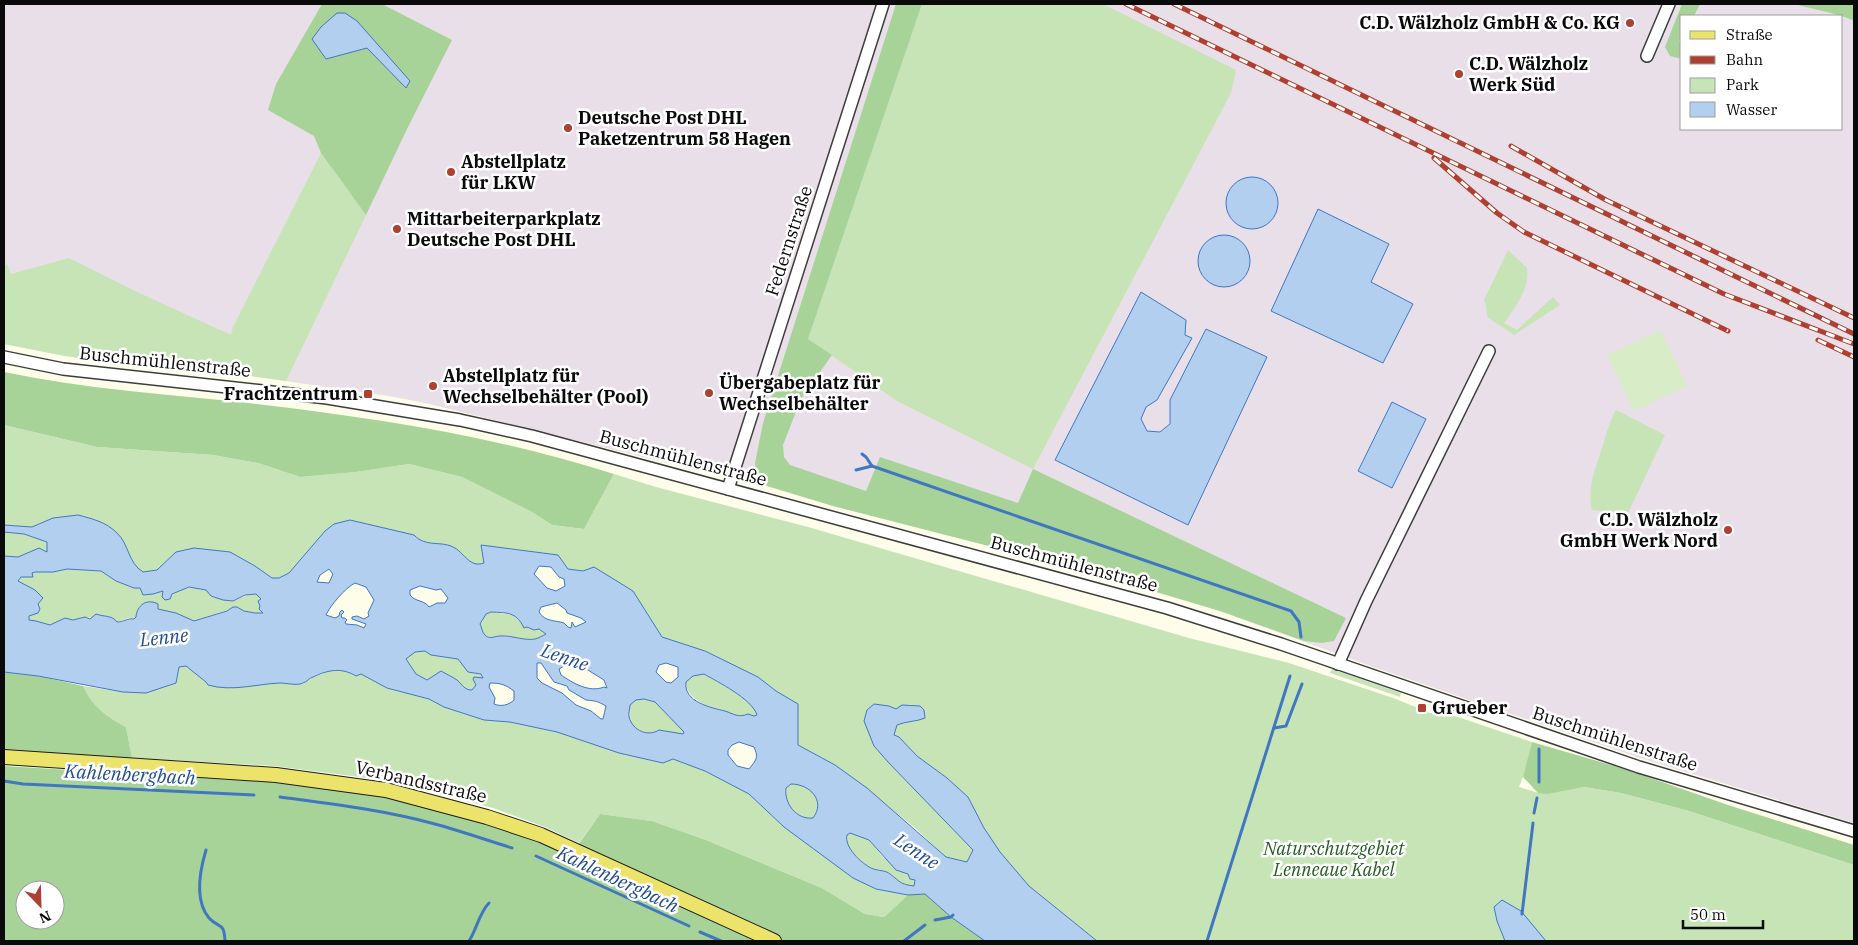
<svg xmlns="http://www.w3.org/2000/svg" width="1858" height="945" viewBox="0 0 1858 945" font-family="'IBM Plex Serif',serif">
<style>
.industrial{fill:#e9dfe8;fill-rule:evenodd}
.green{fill:#c7e4b7}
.forest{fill:#a8d398;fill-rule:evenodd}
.pitch{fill:#d9ecc8}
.water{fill:#b3cff0;stroke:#4177c0;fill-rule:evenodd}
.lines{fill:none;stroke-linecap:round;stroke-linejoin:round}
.stream{stroke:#4177c0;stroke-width:3}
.minor-casing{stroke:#3d3d3d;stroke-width:14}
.major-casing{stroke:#1b1b1b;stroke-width:16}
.minor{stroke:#fff;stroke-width:11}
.major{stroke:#ece36b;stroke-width:14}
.rail-casing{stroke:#ad4030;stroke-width:5}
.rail{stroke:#fff;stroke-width:3;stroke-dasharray:9;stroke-linecap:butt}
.poi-dot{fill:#ad4030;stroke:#fff;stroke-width:2}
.labels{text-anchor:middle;stroke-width:5;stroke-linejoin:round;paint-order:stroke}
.poi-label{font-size:18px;font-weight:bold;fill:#0a0a0a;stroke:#fff;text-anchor:start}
.street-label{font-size:18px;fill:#0a0a0a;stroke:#fff}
.park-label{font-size:18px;font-style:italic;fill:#245b22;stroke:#fff}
.water-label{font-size:19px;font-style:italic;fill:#204c8f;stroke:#fff}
</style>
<rect width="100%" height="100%" fill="#fdfdea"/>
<path class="industrial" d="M4,4H1854V823L1640,758L1373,667L1220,611L1079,569L833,506L767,486L651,459L429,404L395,397L223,372L172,370L65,356L4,344ZM1682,16H1842V129H1682Z"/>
<g class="green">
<path d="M922,4H1103L1236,70L1231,93L1033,469L897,401L808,339Z"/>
<path d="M321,153L366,215L286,381L223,372L172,370L65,356L4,344V266L7,264L11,274L69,258L135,291L231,335L233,327Z"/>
<path d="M1508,250L1527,268C1530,288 1515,308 1504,323L1517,330L1553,297L1560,305L1514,335L1490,319L1487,316L1486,305L1484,300Z"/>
<path d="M1616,410L1665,435L1628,513L1592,510C1587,485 1595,471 1602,448C1606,435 1609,422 1616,410Z"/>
<path d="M4,425L97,447L213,455L258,463L300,477L356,472L409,464L462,477L532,512L552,525L584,529L614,474L656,487L808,527L1189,638L1289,663L1396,699L1430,713L1452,715L1532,742L1525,772L1519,787L1538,793L1584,787L1621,793L1689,811L1854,865V941H1097L1029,886L1000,852L984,828L968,797L947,778L917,756L899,737L894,735L897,725L906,722L918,721L910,704L874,746L888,762L973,850L967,862L946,857L914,827L835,765L798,745V715L776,691L758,677L705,651L662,637L633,591L583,571L568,569L481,545L484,563L478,565L471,563L453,547L420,541L325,531L289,573L279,578H272L255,566L230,552H176L157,570L143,572L53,518L32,527L4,525Z"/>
<path d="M4,530V532L24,534L47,542V552L39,549L18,557L4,556Z"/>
<path d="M67,569L101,571L116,581L134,588H140L143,595L153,594L163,591L172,595C183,588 194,585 206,590C216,593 217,600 230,601C239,601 246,593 256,594L261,599L258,601L264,614L244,611L237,607L194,621L176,613L158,609V604C148,598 144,605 137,612V617L134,619L129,618L117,622L106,616L98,615L93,618L85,617L73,620L65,618L50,625L36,621L29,620V617L40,609L38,604L43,598L35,590L17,582L21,577H33L32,573L35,572H53Z"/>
<path d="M491,612L513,615L527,627L539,629L546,634C542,637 537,639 531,639C521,640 510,635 500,636C495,636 489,640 485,635C482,633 482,628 480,624L483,621V617L486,614Z"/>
<path d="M425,651L441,657L458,659L468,672L481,674L483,678L473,679L476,685L472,690C464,690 463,686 457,681C453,677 446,674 441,672L428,680L416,675L406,659L415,652Z"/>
<path d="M186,666L205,681L228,688L282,683L303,684L313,677L323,674L329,670L348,671L356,676L361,674L387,688L429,699L444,707L484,720L510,722L557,732L619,753L663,763L673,759L705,771L749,794L784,827L876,889L908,895L884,917L865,914L822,888L706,840L652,821L600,814L579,843L545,827L493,808L383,780L274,766L132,758L126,727C107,717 92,706 83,686L123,692L146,693L176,683L179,667Z"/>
<path d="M1332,669L1401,693L1400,697L1330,673Z"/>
<path d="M704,674C718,683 751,698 757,715L755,717L748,714C734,720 683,702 686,682L692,676Z"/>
<path d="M644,699L655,702L685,732L683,734L647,733L640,731L634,727L629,717L630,705L636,700Z"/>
<path d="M791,784C810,784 826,801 813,818C796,820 784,804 786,788Z"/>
<path d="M850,833L869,840L883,857L915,880L914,886C897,883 902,883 890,874C886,870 877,871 871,868C861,863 844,847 847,835Z"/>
</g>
<g class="forest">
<path d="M322,4H382L452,40L408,127L366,215L321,153L314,136L268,110L276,84Z"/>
<path d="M896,4H922L808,339L832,355L801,399L783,445L784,457L790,465L866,491L880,457L1018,503L1033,469L1346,618L1334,641L1322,643L1304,641L1220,611L1079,569L833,506L767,486L757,476L755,463L763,423Z"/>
<path d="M1682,4H1700L1694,16H1682V37L1679,40L1682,48V59L1670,56L1665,47Z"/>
<path d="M1795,4H1854V21C1839,13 1814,10 1795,4Z"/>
<path d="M4,372C84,389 166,394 248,403C371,417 496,436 614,474L584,529L552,525L532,512L462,477L409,464L356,472L300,477L258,463L213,455L97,447L4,425Z"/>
<path d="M4,672L38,676L83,686C92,706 107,717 126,727L132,758L4,750Z"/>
<path d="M1532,742L1625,769L1728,805L1854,845V865L1689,811L1621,793L1584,787L1547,794L1538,793L1523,777Z"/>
<path d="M4,766L270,782L380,796L481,821L537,841L571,855L600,814L652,821L706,840L822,888L865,914L884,917L908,895L925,894L951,917L985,941H4ZM25,890H55V920H25Z"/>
</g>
<path class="pitch" d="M1661,330L1687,386L1634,411L1607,355Z"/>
<g class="water">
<path d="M337,13H345L357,21L410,81L406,88L367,48L326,59L312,39L321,27Z"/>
<circle cx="1252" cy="203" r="26"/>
<path d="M1318,209L1389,244L1371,282L1413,304L1383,363L1271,311Z"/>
<circle cx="1224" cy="261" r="26"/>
<path d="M1141,292L1186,320L1185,335L1192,338L1157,400L1146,407L1141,419L1147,431L1160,432L1170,424V400L1206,329L1267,357L1188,525L1055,460Z"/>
<path d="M1392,402L1426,419L1392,488L1358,471Z"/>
<path d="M78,515C93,519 106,522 117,533C129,544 128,563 143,572L157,570L176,552L194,548L230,552L255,566L272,578H279L289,573L325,531L334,524L350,520L414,535C426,548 442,540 455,548C465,554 470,568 484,563L481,545L558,555L568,569L583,571L594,567L633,591L662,637L705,651L758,677L776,691L798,704V745L835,765L867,788L946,857L967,862L973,850L888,762L874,746L864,721L867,710L874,704L889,706L896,709L902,705L920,706L924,710L925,718C916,722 906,721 897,725L894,735L899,737L917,756L947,778L968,797L984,828L1000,852L1029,886L1097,941H985L951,917L925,894L908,895L876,889L853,878L784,827L749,794L705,771L673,759L663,763L619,753L557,732L510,722L484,720L444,707L429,699L387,688L361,674L356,676C341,667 328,670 313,677C309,678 307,682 303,683C297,686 287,683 280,683C256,684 232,692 208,685L206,682L186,666L179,667L176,683L146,693L123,692L38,676L4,672V556L18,557L39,548L47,552V542L24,534L4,532V525L32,527L53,518ZM539,566L551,567L559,577L564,579L565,586L556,591L547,588L534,574ZM67,569L101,571L116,581L134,588H140L143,595L153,594L163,591L162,597L165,600L170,599L172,594L189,587L206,590L211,596L223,600L233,601L245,595L256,594L261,599L258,601L260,606L259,609L263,613H255L244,611L237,607H233L227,611L194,621L176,613L158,609V604C147,598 137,605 136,617L134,619C127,618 124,622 117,622C112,615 104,617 96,614L90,619L85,617L73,620L65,618L50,625L36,621L29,620V616L38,613L40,609L38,604L43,598L35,590L18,581L21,577H33L32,573L35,572H53ZM329,569L333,574L329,583L317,582L320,575ZM355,583L366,587L374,600L368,613L369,616L364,619L357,616L352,617V619L366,624L364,628L357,625L346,624L345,622L347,620L345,618H342L341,615L344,612L342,610L340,612L339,616L335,618L326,615C330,606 345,588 355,583ZM420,586L436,590L441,589L448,598L445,603H437L429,607C425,600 415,602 410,595V590ZM557,603L566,610L567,613L581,618L586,622L575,627L572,622L571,628L568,627L564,623C555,620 545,622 539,612L541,607ZM491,612C506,613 516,611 524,628L527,627L534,630L539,629L546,634C542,636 539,638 535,639C524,641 511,635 500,636C495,636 489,640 485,635C482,633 482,627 480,624L486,614ZM425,651L431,655L458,659L468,672L481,674L483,678L474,677L473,679L476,685L472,690C464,690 463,685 457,680C453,677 446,674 441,671L427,680L416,674L406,659L415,652ZM537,663H541L554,682L567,686L569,690L586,700C596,701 597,701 606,706L603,719H601L591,711L576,705L562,693L542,683L537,678ZM666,663L678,667V677L671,683L666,682L656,672L659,665ZM564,666L583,667L604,680L607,688L604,687C589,693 573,683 561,675L559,669ZM704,674C718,682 752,699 757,715L754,716L748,714C738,718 734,714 725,711C712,708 683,702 686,682L693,676ZM490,683C501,683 506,685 514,691V700C509,705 501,707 494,704L495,698L489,687ZM644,699L655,702L684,732L683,734L659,730C648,737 633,731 629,717C628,713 630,709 630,705L636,700ZM739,742L754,747C759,758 756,760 749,769L737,766L728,755V750L732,745ZM791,784C810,784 826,801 813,818C796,820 784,803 786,788ZM850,833L869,840L896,870L908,874L910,879L915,880L914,886C899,884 901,882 890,874C886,870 877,871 871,868C861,863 844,847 847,835Z"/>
<path d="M1502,900L1521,911L1546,941H1505L1497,921L1494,907Z"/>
</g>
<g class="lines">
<g class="stream">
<path d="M862,454L866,457L872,466"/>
<path d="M856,470L872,466L1291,611L1299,622L1301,637"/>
<path d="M1274,728L1286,726L1302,684"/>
<path d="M4,781L23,784L254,795"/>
<path d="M1539,782V749"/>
<path d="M280,797C332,804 384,810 435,824C461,831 486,840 512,848"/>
<path d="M1534,813L1537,798"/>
<path d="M206,850C200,870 194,900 209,918C219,929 224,921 225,941"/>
<path d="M536,856L689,926"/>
<path d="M1522,914L1533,823"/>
<path d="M935,920L951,917L953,915"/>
<path d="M700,932L721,941"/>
<path d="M469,941C477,929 479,913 489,903"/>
<path d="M904,941L925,925"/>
<path d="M1207,941L1290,676"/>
</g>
<g class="minor-casing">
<g id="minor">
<path d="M1647,56L1669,4"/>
<path d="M4,357L63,369L327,398L460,420L532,436L1167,608L1281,644L1639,767L1854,831"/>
<path d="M728,489L883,4"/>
<path d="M1338,664L1366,601L1489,351"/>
</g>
</g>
<g class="major-casing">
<path id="major" d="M4,757L276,775L386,790L487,817L541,835L774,941"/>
</g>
<use href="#minor" class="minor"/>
<use href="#major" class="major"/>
<g class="rail-casing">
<g id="rail">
<path d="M1126,4L1724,294L1854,344"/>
<path d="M1174,4L1854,334"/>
<path d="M1511,146L1606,200L1854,318"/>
<path d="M1434,158L1497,213L1524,232L1728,331"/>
<path d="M1818,340L1854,357"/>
</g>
</g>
<use href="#rail" class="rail"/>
</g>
<g class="poi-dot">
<circle cx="1630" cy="23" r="5"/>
<circle cx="1459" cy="74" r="5"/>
<circle cx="568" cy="128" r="5"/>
<circle cx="451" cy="172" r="5"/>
<circle cx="397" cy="229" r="5"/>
<circle cx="433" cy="386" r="5"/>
<circle cx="709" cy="393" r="5"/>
<rect x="363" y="389" width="10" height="10" rx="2.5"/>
<circle cx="1728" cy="530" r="5"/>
<rect x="1417" y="703" width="10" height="10" rx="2.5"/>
</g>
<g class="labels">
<g class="poi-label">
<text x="1620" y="29" text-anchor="end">C.D. Wälzholz GmbH &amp; Co. KG</text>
<text x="1469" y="70">C.D. Wälzholz<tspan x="1469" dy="21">Werk Süd</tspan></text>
<text x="578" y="124">Deutsche Post DHL<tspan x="578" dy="21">Paketzentrum 58 Hagen</tspan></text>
<text x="461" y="168">Abstellplatz<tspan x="461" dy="21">für LKW</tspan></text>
<text x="407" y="225">Mittarbeiterparkplatz<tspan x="407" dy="21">Deutsche Post DHL</tspan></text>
<text x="443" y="382">Abstellplatz für<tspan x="443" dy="21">Wechselbehälter (Pool)</tspan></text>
<text x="719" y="389">Übergabeplatz für<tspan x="719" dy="21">Wechselbehälter</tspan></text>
<text x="358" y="400" text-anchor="end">Frachtzentrum</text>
<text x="1718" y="526" text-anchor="end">C.D. Wälzholz<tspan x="1718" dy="21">GmbH Werk Nord</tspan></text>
<text x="1432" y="714">Grueber</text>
</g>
<g class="street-label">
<text transform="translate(789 241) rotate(-72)" y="6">Federnstraße</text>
<text transform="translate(165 362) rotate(6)" y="6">Buschmühlenstraße</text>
<text transform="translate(683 458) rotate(15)" y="6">Buschmühlenstraße</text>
<text transform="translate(1074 564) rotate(15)" y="6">Buschmühlenstraße</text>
<text transform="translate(1615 739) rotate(18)" y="6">Buschmühlenstraße</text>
<text transform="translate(421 782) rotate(13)" y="6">Verbandsstraße</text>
</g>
<g class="park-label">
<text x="1334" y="855">Naturschutzgebiet<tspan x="1334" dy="21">Lenneaue Kabel</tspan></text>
</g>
<g class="water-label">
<text transform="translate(164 637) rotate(-6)" y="7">Lenne</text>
<text transform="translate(565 657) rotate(19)" y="7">Lenne</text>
<text transform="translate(130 774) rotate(3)" y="7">Kahlenbergbach</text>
<text transform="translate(917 851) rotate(33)" y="7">Lenne</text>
<text transform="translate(618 879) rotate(25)" y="7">Kahlenbergbach</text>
</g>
</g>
<rect width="1858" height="945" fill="none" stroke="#0a0a0a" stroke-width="10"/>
<rect x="1680" y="15" width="162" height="115" fill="#ffffff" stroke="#9d9d9d"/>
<rect x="1690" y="31" width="25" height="8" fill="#ece36b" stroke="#9d9d9d"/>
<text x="1726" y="40" font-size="15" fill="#0a0a0a">Straße</text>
<rect x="1690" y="56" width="25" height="8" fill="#ad4030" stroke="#9d9d9d"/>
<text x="1726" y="65" font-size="15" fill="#0a0a0a">Bahn</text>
<rect x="1690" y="78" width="25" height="15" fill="#c7e4b7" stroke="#9d9d9d"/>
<text x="1726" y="90" font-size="15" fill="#0a0a0a">Park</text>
<rect x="1690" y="102" width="25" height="15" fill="#b3cff0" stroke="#9d9d9d"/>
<text x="1726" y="115" font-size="15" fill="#0a0a0a">Wasser</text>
<g transform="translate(40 905) rotate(157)"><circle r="24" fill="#ffffff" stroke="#9d9d9d"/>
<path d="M0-4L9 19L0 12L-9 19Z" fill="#ad4030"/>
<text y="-8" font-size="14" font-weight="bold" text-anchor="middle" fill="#0a0a0a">N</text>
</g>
<path d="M1683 920v8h80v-8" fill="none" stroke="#0a0a0a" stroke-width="2.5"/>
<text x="1690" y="920" font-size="15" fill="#0a0a0a" stroke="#ffffff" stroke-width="4" paint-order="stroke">50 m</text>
</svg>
